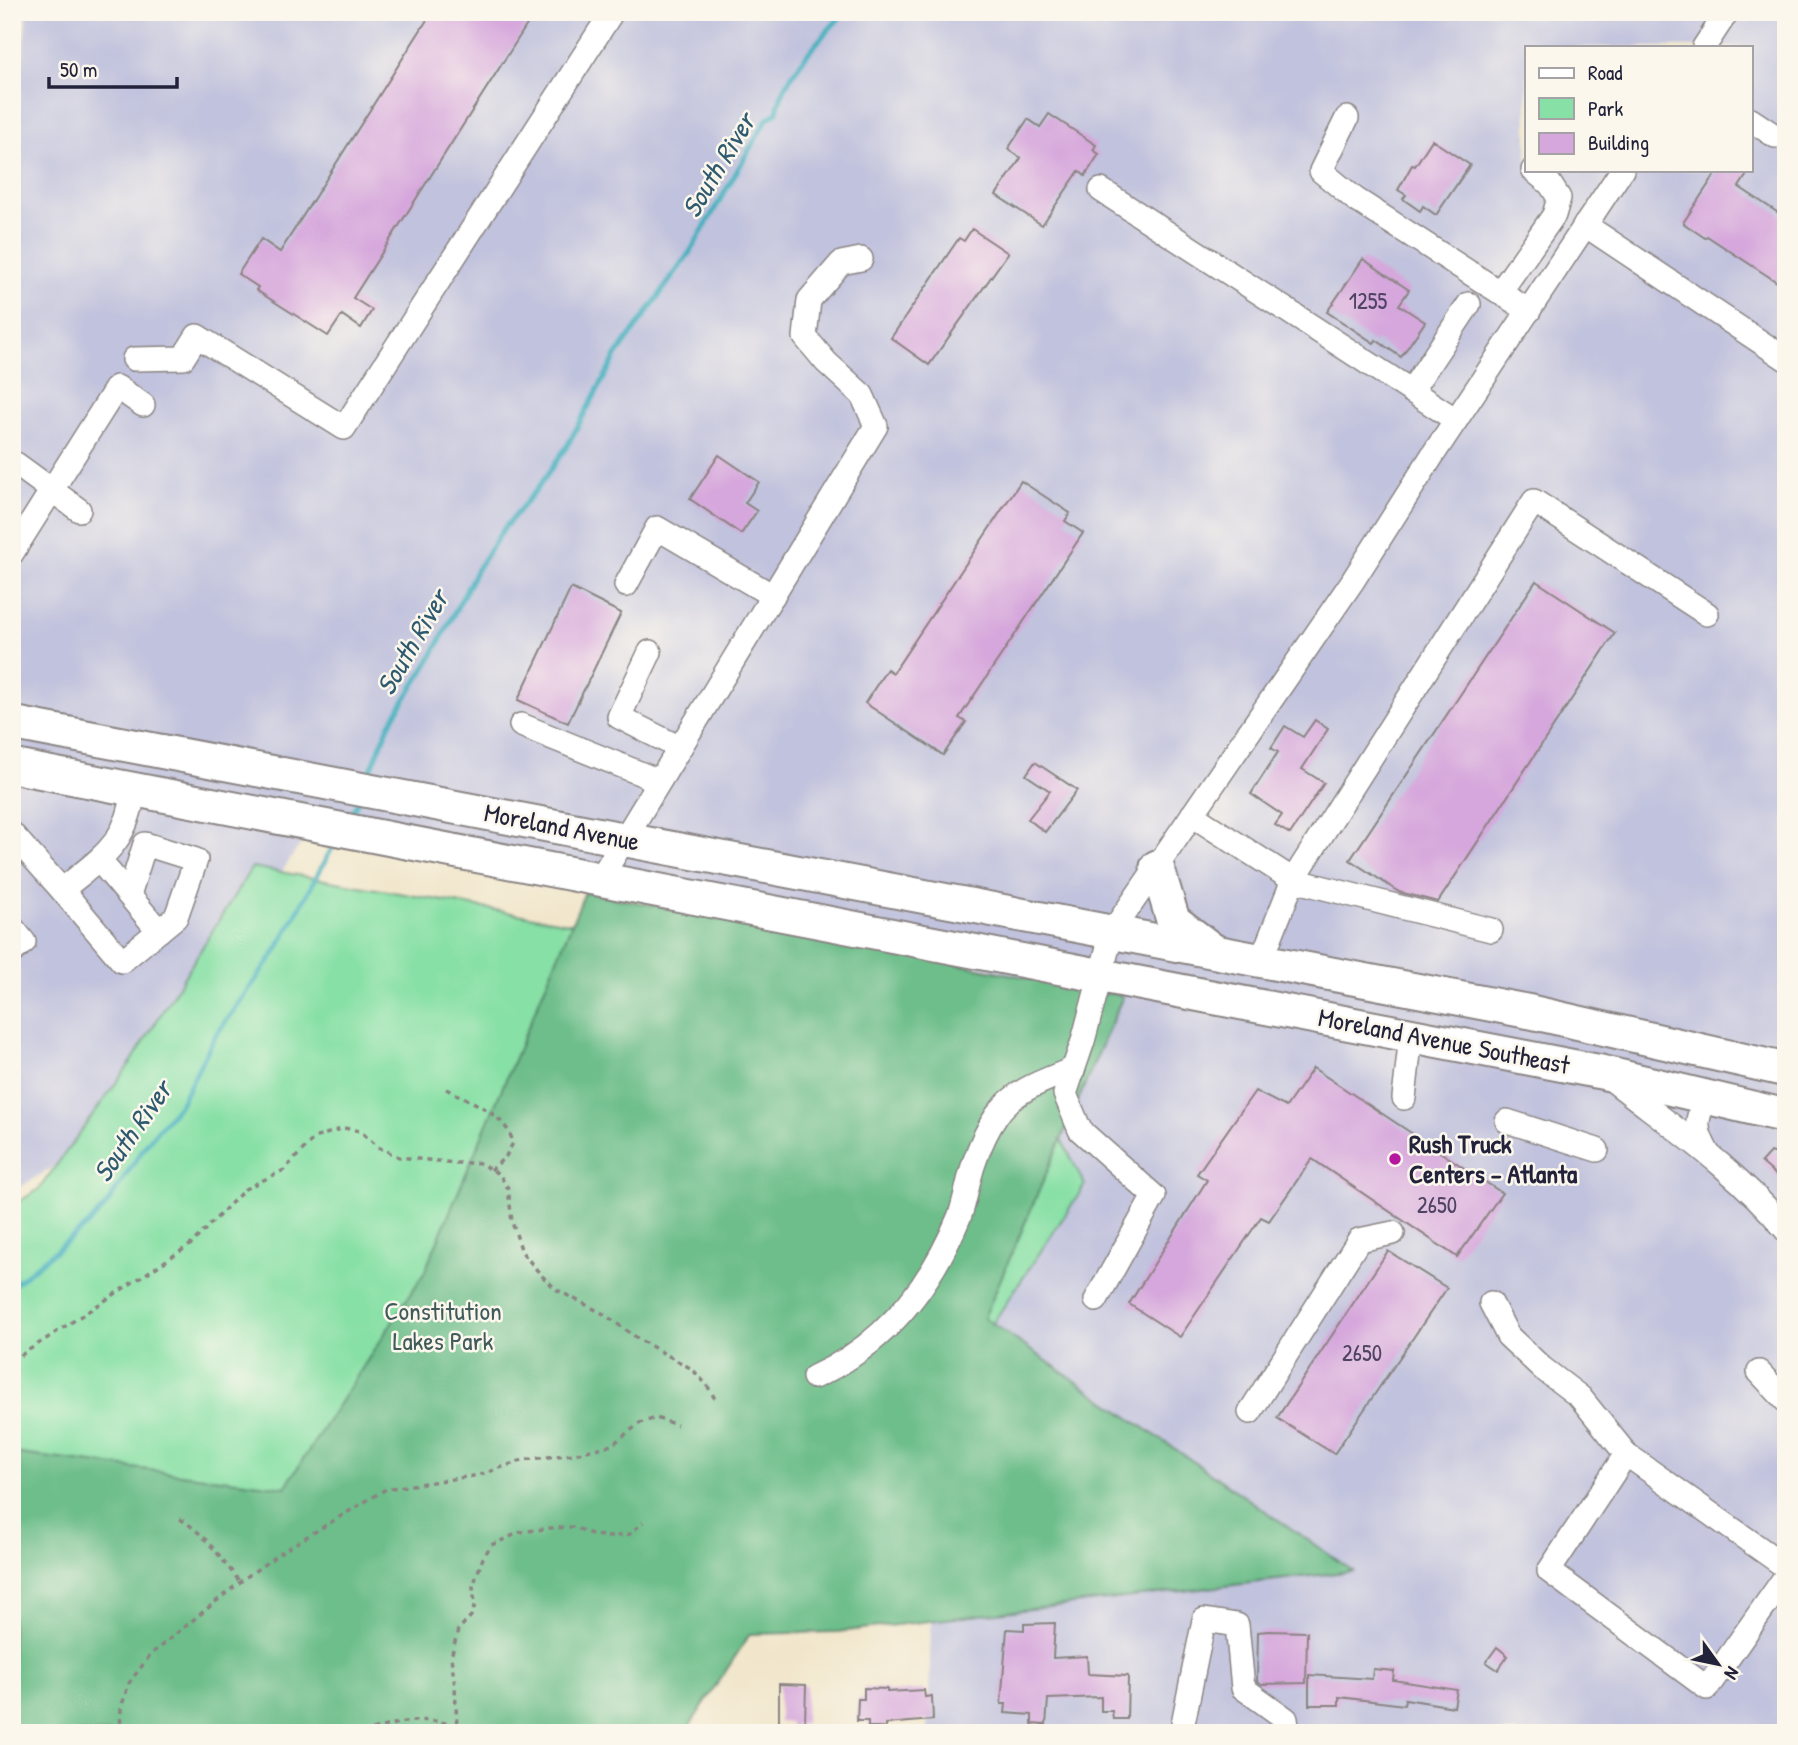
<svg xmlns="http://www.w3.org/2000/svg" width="1798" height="1745" viewBox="0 0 1798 1745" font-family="'Patrick Hand',sans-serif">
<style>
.industrial{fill:#c1c2dd;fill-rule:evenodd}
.green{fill:#87e0a5;stroke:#548170;stroke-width:2}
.forest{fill:#6dbe8a;stroke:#487062;stroke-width:2}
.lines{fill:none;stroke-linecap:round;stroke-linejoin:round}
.stream{stroke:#41afbe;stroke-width:5}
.building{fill:#d6a7dc}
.minor-casing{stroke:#8a8483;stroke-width:26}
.highway-casing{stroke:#8a8483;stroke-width:37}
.path{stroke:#8a8483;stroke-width:3.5;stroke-dasharray:5 5;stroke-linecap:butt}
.minor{stroke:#fff;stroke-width:23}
.highway{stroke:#fff;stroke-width:33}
.poi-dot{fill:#b5179e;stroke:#fbf7ec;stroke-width:2.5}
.labels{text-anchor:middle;stroke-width:5;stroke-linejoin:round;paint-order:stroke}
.number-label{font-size:23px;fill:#4f4363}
.street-label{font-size:26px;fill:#22223b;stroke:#fbf7ec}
.poi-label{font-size:26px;font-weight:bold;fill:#22223b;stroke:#fbf7ec;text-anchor:start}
.park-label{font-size:26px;fill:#405b5b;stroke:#fbf7ec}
.water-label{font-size:28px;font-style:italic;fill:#2e5a6f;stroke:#fbf7ec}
</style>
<rect width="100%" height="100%" fill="#fbf7ec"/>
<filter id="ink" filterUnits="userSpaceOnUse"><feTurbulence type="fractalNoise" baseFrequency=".0143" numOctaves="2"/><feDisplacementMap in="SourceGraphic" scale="14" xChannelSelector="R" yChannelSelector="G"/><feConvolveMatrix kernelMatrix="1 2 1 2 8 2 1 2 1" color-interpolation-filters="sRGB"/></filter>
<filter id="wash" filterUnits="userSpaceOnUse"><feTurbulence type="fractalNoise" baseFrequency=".00686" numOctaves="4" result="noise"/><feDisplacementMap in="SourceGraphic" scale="28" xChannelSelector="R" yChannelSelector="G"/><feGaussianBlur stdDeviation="1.57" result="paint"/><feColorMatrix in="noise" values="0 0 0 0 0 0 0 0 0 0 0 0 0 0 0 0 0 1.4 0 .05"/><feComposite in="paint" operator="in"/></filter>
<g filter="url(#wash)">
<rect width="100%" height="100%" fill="#f1e6cb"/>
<path class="industrial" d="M27,12H1786V1733H928L931,1621L1352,1571L984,1318L1122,996L313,826L100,1138L12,1192V141L16,131ZM1527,47H1751V170H1527Z"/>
<path class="green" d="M252,867L1078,1013L1056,1129L1085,1185L978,1345L12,1733V1206L39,1189L132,1061Z"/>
<path class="forest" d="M585,892L1123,996L984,1318L1353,1571L837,1632L750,1634L685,1733H12V1453L285,1487L424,1273Z"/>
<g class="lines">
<g class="stream">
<path d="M367,780L389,725L430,660L477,569L505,527L538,488L567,446L616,356L690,252L767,119L777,112C782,77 821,38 845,12"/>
<path d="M349,818L359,799"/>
<path d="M12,1286L87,1225L105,1207L147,1143L180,1104L215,1036L275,953L337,839"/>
</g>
</g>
<g id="blocks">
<g class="building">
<path d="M432,12H535L353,298L372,310L361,328L342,315L328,336L256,290L258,287L238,274L261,239L280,252Z"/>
<path d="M1049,114L1096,145L1093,150L1099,154L1085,176L1079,171L1042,225L996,195L1021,158L1008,149L1028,119L1040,127Z"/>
<path d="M1432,140L1470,165L1436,215L1423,206L1420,211L1403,199L1406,195L1398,190L1412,165L1415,166Z"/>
<path d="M1718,170H1750L1739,187L1786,218V288L1707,236L1705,238L1683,223Z"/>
<path d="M972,229L1008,253L929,365L891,338L959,238L964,241Z"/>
<path d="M1363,259L1409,290L1399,305L1425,322L1401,357L1376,340L1374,343L1327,312Z"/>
<path d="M719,455L759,482L745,503L757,511L741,534L690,499Z"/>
<path d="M1021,481L1070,513L1065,521L1083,533L959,718L966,722L943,755L865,703L887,669L893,673Z"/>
<path d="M1536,581L1615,633L1438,902L1399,892L1350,860Z"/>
<path d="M571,588L621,613L568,723L518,700Z"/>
<path d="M1315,720L1328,729L1302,769L1324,783L1290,834L1275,825L1282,815L1251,794L1278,752L1271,748L1285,726L1303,737Z"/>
<path d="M1035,762L1077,790L1045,832L1028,819L1050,791L1026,775Z"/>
<path d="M1313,1068L1502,1193L1457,1257L1312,1159L1269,1221L1261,1217L1180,1337L1129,1304L1207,1180L1197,1174L1255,1091L1286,1107Z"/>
<path d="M1770,1152L1786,1156V1184L1761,1162Z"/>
<path d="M1388,1251L1447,1288L1334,1454L1277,1418Z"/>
<path d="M1055,1623L1053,1658L1087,1656L1088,1674L1128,1676L1127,1719H1113L1112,1711H1101V1697L1048,1699L1046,1725L1032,1724V1715L1005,1713L1006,1704H1001L1007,1629L1024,1630V1624Z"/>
<path d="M1268,1631L1307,1632L1306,1683L1262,1684L1257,1681L1258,1632Z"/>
<path d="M1497,1647L1508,1656L1498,1670L1486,1662Z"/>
<path d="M1373,1669L1394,1671L1393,1680L1457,1690L1454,1707L1405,1699L1404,1705L1339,1697V1705H1309V1675L1372,1679Z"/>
<path d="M779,1684L806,1685L805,1723L790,1727V1723L779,1722Z"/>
<path d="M864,1688L887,1689V1692L924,1690L925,1697L932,1696L933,1720L886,1724V1727H868V1721H857L858,1699H864Z"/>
</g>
</g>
</g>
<g filter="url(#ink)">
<use href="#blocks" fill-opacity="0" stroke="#8a8483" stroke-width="2"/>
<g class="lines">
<g class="minor-casing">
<g id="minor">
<path d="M1704,47L1727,12"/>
<path d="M1347,118L1321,171L1355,199L1529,311"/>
<path d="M1751,120L1775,136H1786"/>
<path d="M1101,190L1456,420"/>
<path d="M1585,225L1786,359"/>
<path d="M1500,292L1554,215L1559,198L1550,184L1533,170"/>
<path d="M134,359L183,358L197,336L344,428L612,12"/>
<path d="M1411,391L1469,304"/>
<path d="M16,464L79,510"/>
<path d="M12,553L117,387L143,405"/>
<path d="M626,585L657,528L773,596"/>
<path d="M650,652L619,717L680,748"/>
<path d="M521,725L659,781"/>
<path d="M1192,815L1293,880L1261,961"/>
<path d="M12,834L62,890C101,857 127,845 134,790"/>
<path d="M99,860L159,931"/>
<path d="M600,879L876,426L862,395L826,362L805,337L809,300L841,263L861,259"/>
<path d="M62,890L122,961L176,917L196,860L145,844L129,895"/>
<path d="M12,927L24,942L12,952"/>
<path d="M1491,930L1293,880L1534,501L1707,614"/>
<path d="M1611,1079C1671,1126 1737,1170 1786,1230"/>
<path d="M1707,1095C1695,1121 1694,1128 1708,1153"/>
<path d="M1404,1098L1411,1035"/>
<path d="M1507,1121L1597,1150"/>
<path d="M1096,1300L1154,1196L1080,1130L1065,1094L1083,1041L1112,932L1352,582L1434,453L1622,170"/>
<path d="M1491,1303L1508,1336L1542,1368L1580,1397L1626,1454L1786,1567"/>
<path d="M1759,1372L1786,1401"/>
<path d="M814,1377C885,1345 931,1286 960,1215C966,1198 968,1180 974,1163C979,1148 988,1128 997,1115C1015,1089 1046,1080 1073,1069"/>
<path d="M1250,1412L1359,1240L1393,1233"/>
<path d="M1626,1454L1549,1571L1707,1688L1786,1576"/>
<path d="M1181,1733L1204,1620L1237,1625L1243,1688L1286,1719L1288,1733"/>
</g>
</g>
<g class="highway-casing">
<g id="highway">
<path d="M12,723L1531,1012L1786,1070"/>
<path d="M12,766L1601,1072L1786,1116"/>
<path d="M1157,867L1173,920L1211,949"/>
</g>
</g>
<g class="path">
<path d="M446,1089C471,1102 506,1113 513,1143L506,1156L491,1170"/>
<path d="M12,1361L190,1245L245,1189L284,1170L314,1138L344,1128L360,1131L378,1147L399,1157L456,1163H479L499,1174L508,1188L512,1222L522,1252L541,1275L557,1290L602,1313L640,1340L692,1369L707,1385L715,1399"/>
<path d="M180,1519C205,1533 222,1560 240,1582"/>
<path d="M457,1727L469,1733"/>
<path d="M120,1733L121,1708L129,1683L151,1654L245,1578L283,1551L386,1489L479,1475L523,1460L574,1454L612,1445L640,1423L656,1418L677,1425"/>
<path d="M363,1733C393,1723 427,1714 457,1727L455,1686L451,1657L458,1630L471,1616L475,1605L473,1586L483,1558L491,1545L521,1532L551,1528L574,1527L594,1535L610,1537L630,1534L643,1522"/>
</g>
<use href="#minor" class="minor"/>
<use href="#highway" class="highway"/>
</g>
</g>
<circle class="poi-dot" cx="1395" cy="1159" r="7"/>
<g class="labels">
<g class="number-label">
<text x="1368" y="309">1255</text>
<text x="1437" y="1213">2650</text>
<text x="1362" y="1361">2650</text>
</g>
<g class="street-label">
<text transform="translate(562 827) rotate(11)" y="9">Moreland Avenue</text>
<text transform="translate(1444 1041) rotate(11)" y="9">Moreland Avenue Southeast</text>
</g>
<g class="poi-label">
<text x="1409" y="1153">Rush Truck<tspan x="1409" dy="30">Centers – Atlanta</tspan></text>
</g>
<g class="park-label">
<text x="443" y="1320">Constitution<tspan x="443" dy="30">Lakes Park</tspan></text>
</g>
<g class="water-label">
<text transform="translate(718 165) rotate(-59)" y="10">South River</text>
<text transform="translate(412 642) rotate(-60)" y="10">South River</text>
<text transform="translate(132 1131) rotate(-55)" y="10">South River</text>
</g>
</g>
<rect width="1798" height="1745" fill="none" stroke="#fbf7ec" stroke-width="42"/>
<rect x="1525" y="46" width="228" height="126" fill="#fbf7ec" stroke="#a4a2a5" stroke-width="2"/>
<rect x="1539" y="68" width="35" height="10" fill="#ffffff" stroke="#a4a2a5" stroke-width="2"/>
<text x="1588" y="80" font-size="21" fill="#22223b">Road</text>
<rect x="1539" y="98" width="35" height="21" fill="#87e0a5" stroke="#a4a2a5" stroke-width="2"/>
<text x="1588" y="116" font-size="21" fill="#22223b">Park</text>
<rect x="1539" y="133" width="35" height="21" fill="#d6a7dc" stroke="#a4a2a5" stroke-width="2"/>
<text x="1588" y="150" font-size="21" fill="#22223b">Building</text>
<g transform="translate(1718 1664) rotate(123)" stroke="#fbf7ec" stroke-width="5" paint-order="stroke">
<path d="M0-5L12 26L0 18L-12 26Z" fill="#22223b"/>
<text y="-10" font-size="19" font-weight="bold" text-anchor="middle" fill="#22223b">N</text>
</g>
<path d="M49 77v10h128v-10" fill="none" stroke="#22223b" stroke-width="3.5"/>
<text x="60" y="77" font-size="21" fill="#22223b" stroke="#fbf7ec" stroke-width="5" paint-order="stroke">50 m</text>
</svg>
